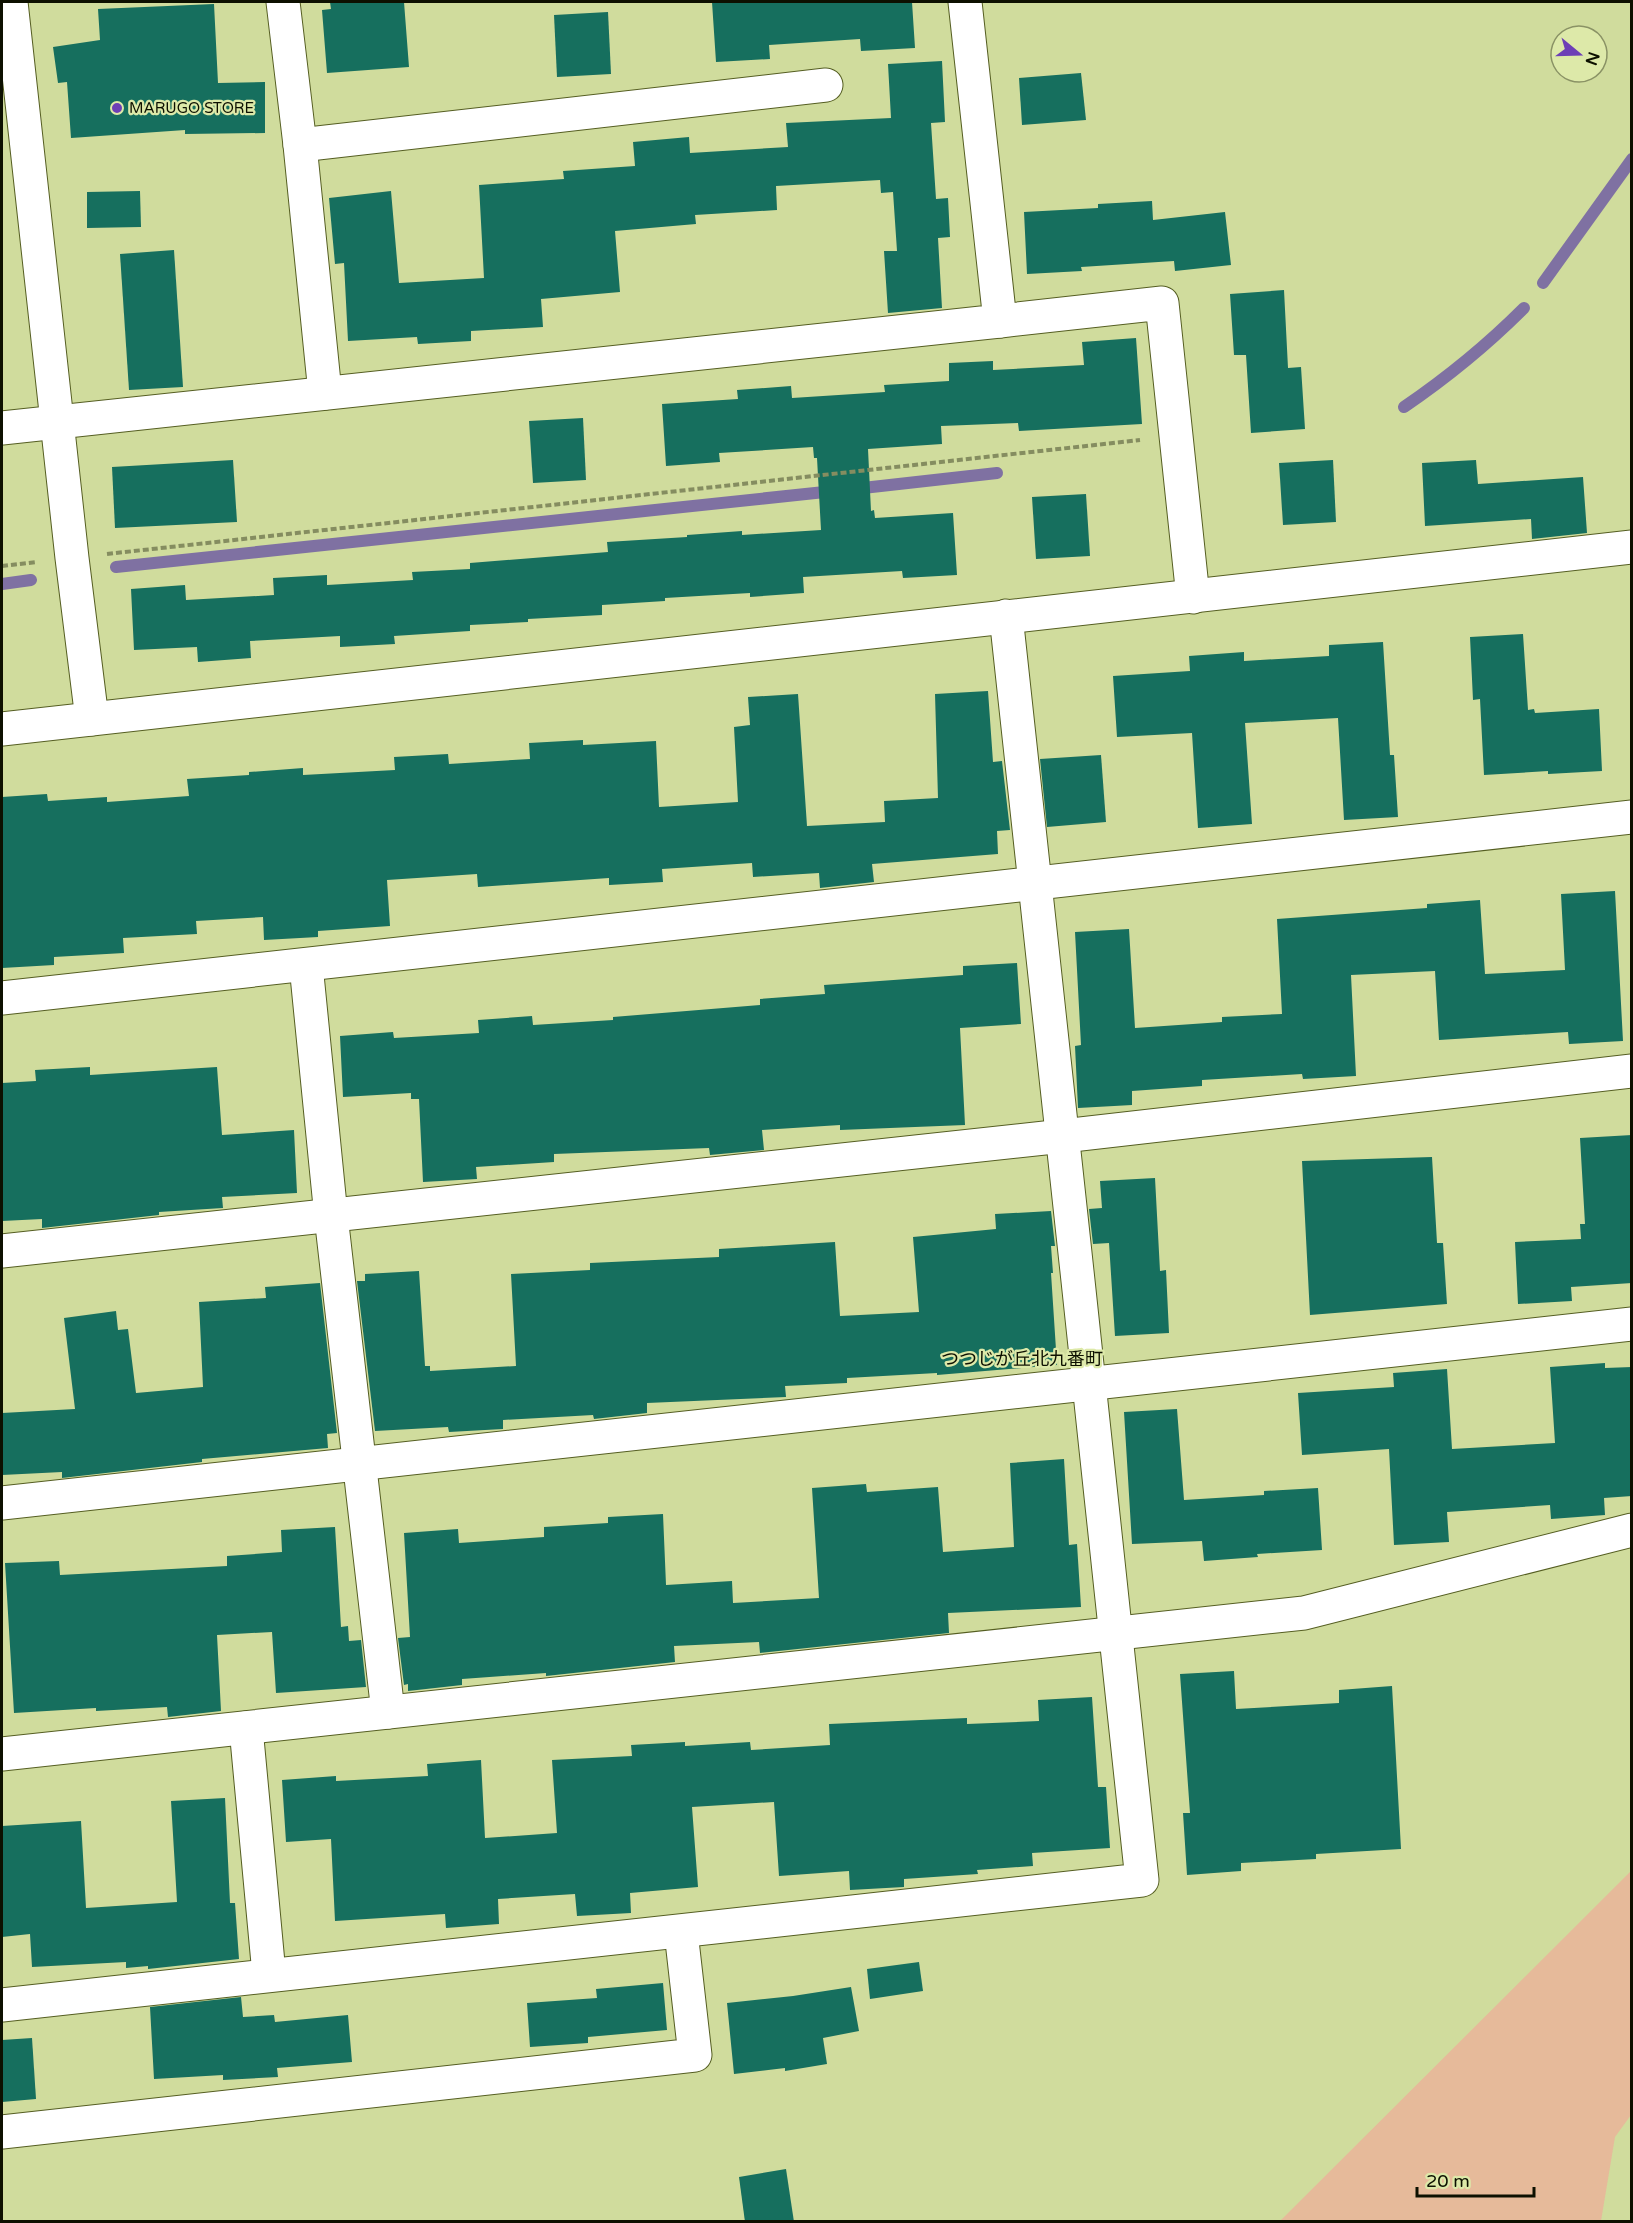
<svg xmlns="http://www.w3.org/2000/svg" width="1633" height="2223" viewBox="0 0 1633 2223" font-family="'Varela Round','Noto Sans JP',sans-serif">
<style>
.green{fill:#e6ba9a}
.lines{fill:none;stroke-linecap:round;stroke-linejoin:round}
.stream{stroke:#7f71a2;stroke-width:12}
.building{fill:#166f5e}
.minor-casing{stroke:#555e22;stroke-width:35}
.tertiary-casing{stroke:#555e22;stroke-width:35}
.path{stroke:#858d60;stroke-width:4;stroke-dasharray:6 3;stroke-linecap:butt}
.minor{stroke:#fff;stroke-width:33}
.tertiary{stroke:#fff;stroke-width:33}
.poi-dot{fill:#6d3fb6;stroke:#dde9a9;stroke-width:2}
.labels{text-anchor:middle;stroke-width:4.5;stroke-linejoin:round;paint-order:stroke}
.poi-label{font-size:15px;fill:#0d1000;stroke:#dde9a9;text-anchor:start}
.quarter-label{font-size:18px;fill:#0d1000;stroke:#dde9a9}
</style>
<rect width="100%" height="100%" fill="#d0dc9d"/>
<path class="green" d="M1631,1871V2115L1615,2137L1601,2221H1280Z"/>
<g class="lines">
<g class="stream">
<path d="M1543,283L1632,159"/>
<path d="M1404,407C1448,377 1487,345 1524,308"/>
<path d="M854,489L997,473"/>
<path d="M116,567L834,491"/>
<path d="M2,584L31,580"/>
</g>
</g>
<g class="building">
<path d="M330,2H404L409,67L327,73L322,10L331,9Z"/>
<path d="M712,2H912L915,48L861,51L860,39L769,45L770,59L716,62Z"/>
<path d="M214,4L218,83L265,82V133L185,134V130L71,138L67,82L58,83L53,47L100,40L98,9Z"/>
<path d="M608,12L611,74L557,77L554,15Z"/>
<path d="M942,61L945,122L931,123L936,199L948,198L950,237L938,238L942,308L888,313L884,251H897L893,192L881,193L880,180L776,186L777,210L695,215L696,224L615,231L620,292L541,299L543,327L471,331V341L418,344L417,337L348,341L344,263L335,264L329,198L391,191L399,283L484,278L479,185L564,179L563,171L635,166L633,142L689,137L690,153L788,147L786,123L891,118L888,64Z"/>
<path d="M1081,73L1086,120L1022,125L1019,78Z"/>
<path d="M140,191L141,227L87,228V192Z"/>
<path d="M1152,201L1153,220L1225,212L1231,265L1175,271L1174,261L1081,267L1082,271L1027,274L1024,212L1098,208V204Z"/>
<path d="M174,250L183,387L129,390L120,254Z"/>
<path d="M1284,290L1288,368L1301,367L1305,429L1251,433L1246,355H1234L1230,294Z"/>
<path d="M1136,338L1142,424L1019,431L1018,423L941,426L942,444L868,449L871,511L874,510L875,518L953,513L957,575L903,578L902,571L803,577L804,593L750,597V593L665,598V601L602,605V615L528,619V622L470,625V631L394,636L395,644L340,647V636L250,641L251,658L198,662L197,647L134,650L131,589L185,585L186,600L274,595L273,578L327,575V585L413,580L412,572L470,569V563L608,552L607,542L687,537V535L742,531V535L821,530L817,458H814L813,447L719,453L720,462L666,466L662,404L738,399L737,390L791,386L792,398L885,392L884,385L949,381V363L993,361V370L1084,365L1082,342Z"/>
<path d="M583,418L586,480L533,483L529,421Z"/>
<path d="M233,460L237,522L115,528L112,467Z"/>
<path d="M1333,460L1336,522L1283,525L1279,463Z"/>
<path d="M1476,460L1478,484L1583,477L1587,533L1532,539L1531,519L1425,526L1422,463Z"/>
<path d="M1086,494L1090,556L1036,559L1032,497Z"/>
<path d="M1523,634L1528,710L1534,709L1535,713L1599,709L1602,771L1548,774V771L1484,775L1480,699L1473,700L1470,637Z"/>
<path d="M1383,642L1390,755H1394L1398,817L1344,820L1338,718L1245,723L1252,824L1198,828L1192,733L1117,737L1113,676L1190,671L1189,656L1244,652V661L1329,656V645Z"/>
<path d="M988,691L993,762L1002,761L1010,830L997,831L998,854L872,864L874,882L820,888L819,873L753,877L752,863L662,869L663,882L609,885V878L478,887L477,874L387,880L390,926L318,931V937L264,940L263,917L196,921L197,934L123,938L124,953L54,957V965L2,968V797L47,794L48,801L107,797V802L189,796L187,779L249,775V772L303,768V775L395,770L394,757L448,754L449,764L530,759L529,743L583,740V745L656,741L659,807L738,802L734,727L750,725L748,697L798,694L807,826L885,822L884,801L938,798L935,694Z"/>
<path d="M1101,755L1106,822L1047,827L1040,759Z"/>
<path d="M1615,891L1623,1041L1569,1044L1568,1032L1439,1040L1435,971L1351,975L1356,1076L1303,1079L1302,1074L1202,1080V1086L1132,1091V1105L1078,1108L1075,1046L1081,1045L1075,932L1129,929L1135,1028L1222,1022V1017L1282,1014L1277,919L1427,908V904L1480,900L1485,974L1565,970L1561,894Z"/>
<path d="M1017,963L1021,1024L960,1028L965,1125L840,1130V1125L762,1130L764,1150L710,1155L709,1148L554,1154V1162L476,1167L477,1179L423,1182L419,1099H411V1093L343,1097L340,1036L393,1032L394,1038L479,1033L478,1020L532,1016L533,1025L613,1020V1017L760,1005V999L825,994L824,985L963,975V966Z"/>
<path d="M90,1067V1075L217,1067L222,1135L294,1130L297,1193L222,1197L223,1208L159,1212V1215L42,1228V1219L2,1221V1083L36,1081L35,1070Z"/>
<path d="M1632,1135V1283L1571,1287L1572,1301L1518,1304L1515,1242L1581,1239L1580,1224H1585L1580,1138Z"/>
<path d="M1432,1157L1437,1243H1443L1447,1304L1310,1315L1302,1161Z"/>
<path d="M1155,1178L1160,1271L1166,1270L1169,1333L1115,1336L1109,1243L1093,1244L1089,1209L1102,1208L1100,1181Z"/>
<path d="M1051,1211L1055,1246H1051L1053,1273H1051L1057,1365L937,1375V1373L847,1378V1383L785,1386L786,1397L647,1403V1413L594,1419L593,1415L503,1420V1429L449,1432L448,1427L375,1431L357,1281H365V1274L419,1271L425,1366H430V1371L516,1366L511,1274L590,1270V1263L719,1257V1249L835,1242L840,1316L919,1312L913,1237L996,1229L995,1214Z"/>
<path d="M320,1283L337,1433L327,1434L328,1448L202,1459V1462L62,1478V1472L2,1475V1413L75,1409L64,1318L116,1311L118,1330L128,1329L136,1393L203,1387L199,1302L266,1298L265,1287Z"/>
<path d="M1605,1363V1368L1632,1367V1496L1604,1498L1605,1515L1551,1519L1550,1505L1447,1512L1449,1542L1394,1545L1389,1449L1302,1455L1298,1393L1394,1387L1393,1373L1447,1369L1452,1449L1555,1443L1550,1367Z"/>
<path d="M1177,1409L1184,1500L1264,1495V1491L1318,1488L1322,1550L1257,1554L1258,1557L1204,1561L1202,1541L1132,1544L1124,1412Z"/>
<path d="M1064,1459L1069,1545L1077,1544L1081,1607L948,1613L949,1633L760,1653L759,1642L674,1646L675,1662L546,1676V1673L462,1679V1685L408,1691V1684L404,1685L398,1638L410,1637L404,1533L458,1529L459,1543L544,1537V1527L608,1523V1517L663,1514L666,1585L732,1581L733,1603L819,1598L812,1488L866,1484L867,1492L938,1487L943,1552L1014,1547L1010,1463Z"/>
<path d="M335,1527L341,1627L348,1626L349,1641L361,1640L366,1687L276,1693L272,1632L217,1635L221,1711L168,1717L167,1707L96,1711V1708L14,1713L5,1563L59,1561L60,1575L227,1566V1556L282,1552L281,1530Z"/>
<path d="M1234,1671L1236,1709L1339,1703V1690L1392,1686L1401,1849L1316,1854V1859L1241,1863V1871L1187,1875L1183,1813H1190L1180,1674Z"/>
<path d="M1092,1697L1098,1787H1106L1110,1848L1032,1853L1033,1866L977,1870L978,1874L904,1879V1887L850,1890L849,1871L779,1876L774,1802L692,1807L698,1887L630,1893L631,1913L577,1916L575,1894L498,1899L499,1924L446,1928L445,1914L335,1921L331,1839L286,1842L282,1780L336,1776V1781L428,1776L427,1764L481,1760L485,1838L557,1833L552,1760L632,1756L631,1745L685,1742V1746L750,1742L751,1750L830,1745L829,1724L967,1718V1724L1039,1721L1038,1700Z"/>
<path d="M225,1798L230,1903H235L239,1959L148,1969V1966L126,1968V1962L32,1967L30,1934L2,1937V1826L81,1821L86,1908L177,1902L171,1801Z"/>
<path d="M919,1962L923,1991L870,1999L867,1969Z"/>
<path d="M663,1983L667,2030L588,2037V2043L530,2047L527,2003L597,1998L596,1989Z"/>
<path d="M851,1987L859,2031L823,2038L827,2064L785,2071V2068L734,2074L727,2003L793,1996Z"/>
<path d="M241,1997L243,2017L274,2015L275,2022L348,2015L352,2062L277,2068L278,2077L223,2080V2075L154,2079L150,2007Z"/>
<path d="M32,2038L36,2099L2,2102V2040Z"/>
<path d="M786,2169L794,2222H745L739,2177Z"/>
</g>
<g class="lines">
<g class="minor-casing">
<g id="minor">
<path d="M283,2L300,145L325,393"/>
<path d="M300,145L826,85"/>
<path d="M1000,321L1162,303L1193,597"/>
<path d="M2,428L1000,321L965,2"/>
<path d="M306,965L331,1216L388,1712"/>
<path d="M2,998L1632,817"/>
<path d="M2,1251L1063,1136L1632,1071"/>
<path d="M2,1503L1632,1324"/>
<path d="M246,1728L269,1974"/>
<path d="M2,1754L1304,1613L1632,1530"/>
<path d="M2,2005C381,1961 762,1923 1142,1880C1100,1458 1049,1038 1006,616"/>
<path d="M2,2132L695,2055L681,1932"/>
</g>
</g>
<g class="tertiary-casing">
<g id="tertiary">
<path d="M11,2L72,558L92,719"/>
<path d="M2,729L1632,547"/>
</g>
</g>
<g class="path">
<path d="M107,554L1140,440"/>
<path d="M2,566L37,562"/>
</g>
<use href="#minor" class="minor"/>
<use href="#tertiary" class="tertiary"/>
</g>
<circle class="poi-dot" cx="117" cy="108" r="6"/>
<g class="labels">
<g class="poi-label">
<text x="129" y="113">MARUGO STORE</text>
</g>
<g class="quarter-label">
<text x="1022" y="1365">つつじが丘北九番町</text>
</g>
</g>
<rect width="1633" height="2223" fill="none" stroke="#0d1000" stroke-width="6"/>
<g transform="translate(1579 54) rotate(109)"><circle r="28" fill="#dde9a9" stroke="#8a9265" stroke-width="1.5"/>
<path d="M0-4.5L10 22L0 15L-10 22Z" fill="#6d3fb6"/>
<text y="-9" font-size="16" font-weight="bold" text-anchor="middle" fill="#0d1000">N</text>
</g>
<path d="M1417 2187v9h117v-9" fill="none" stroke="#0d1000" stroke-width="3"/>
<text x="1426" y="2187" font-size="18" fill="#0d1000" stroke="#dde9a9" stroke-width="4.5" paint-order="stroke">20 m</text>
</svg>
